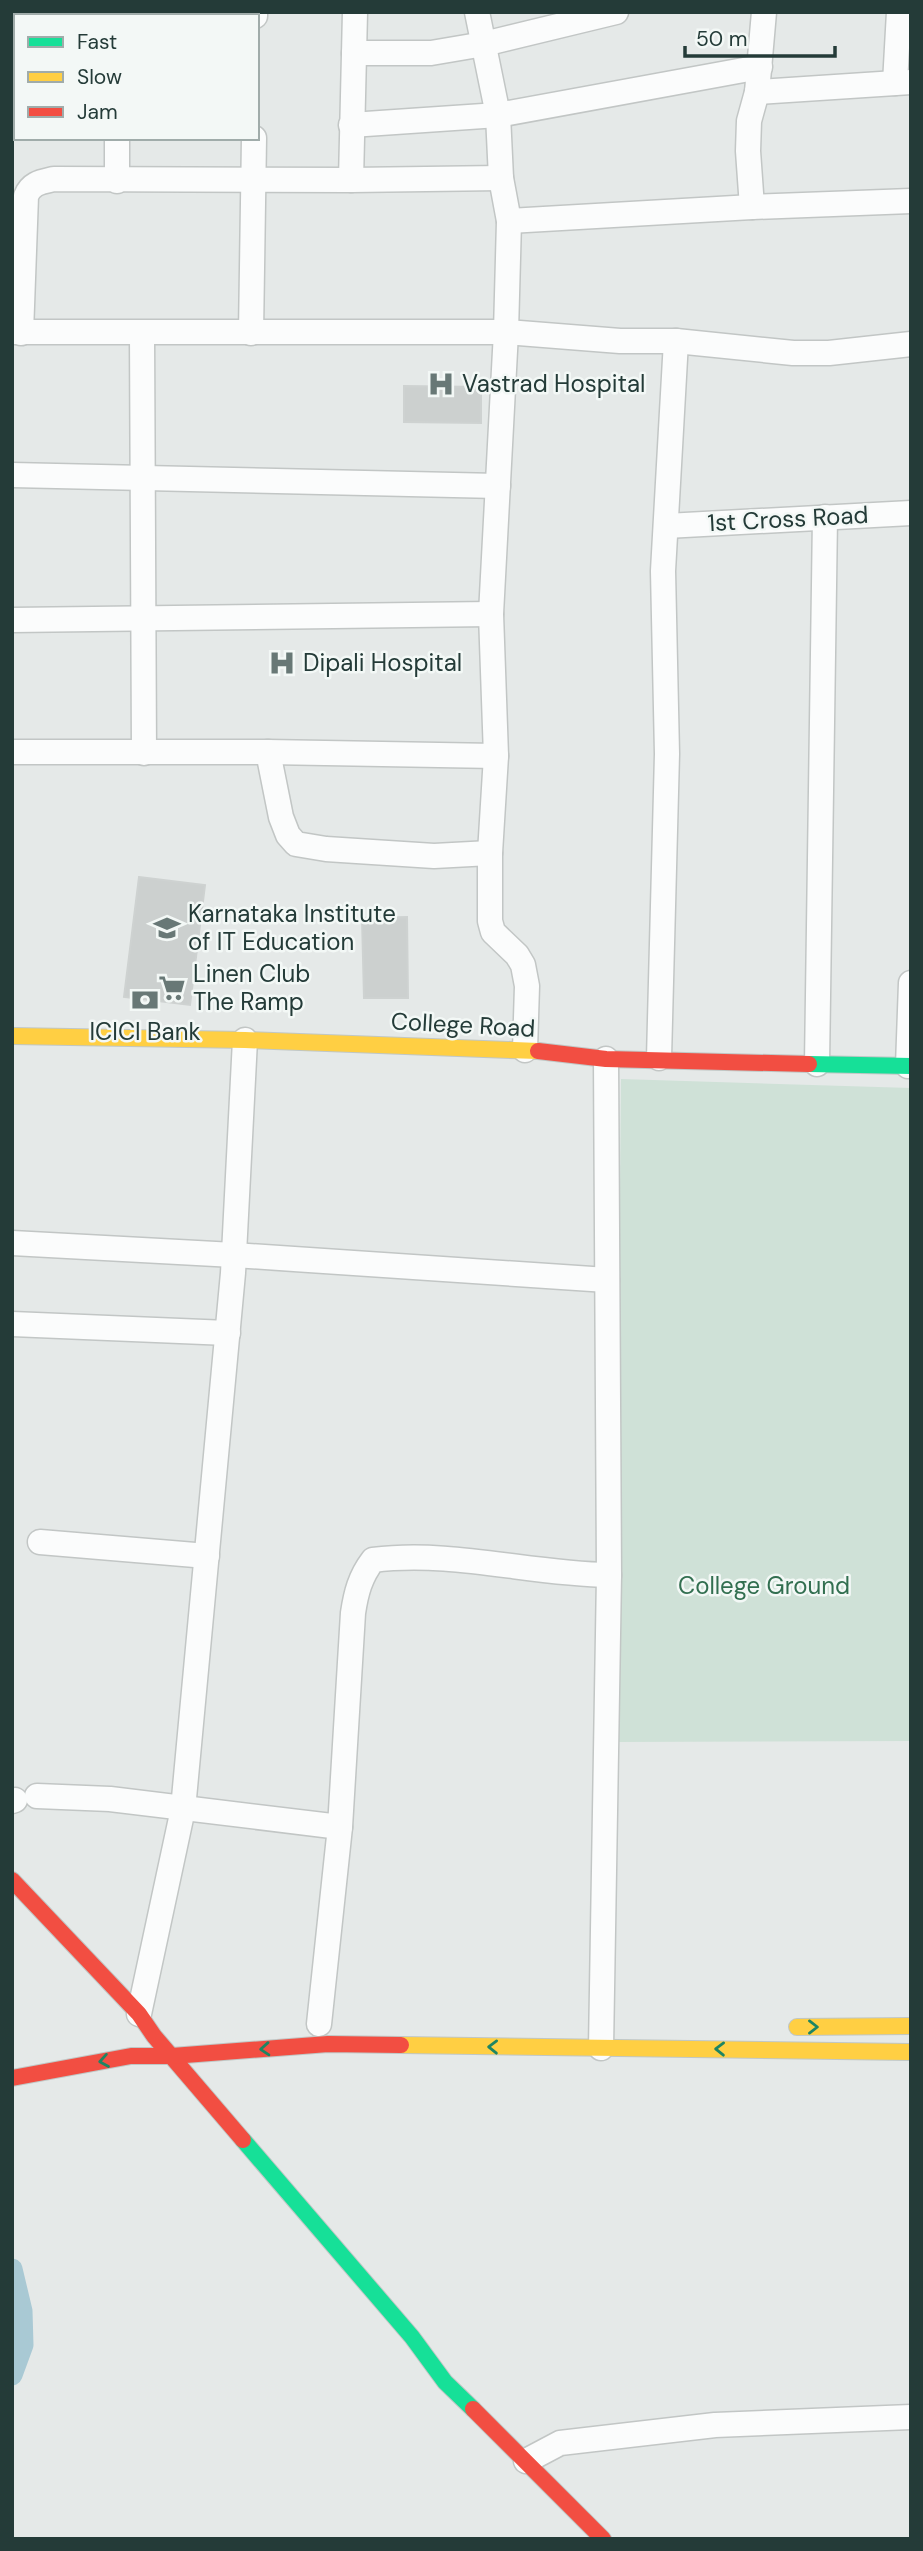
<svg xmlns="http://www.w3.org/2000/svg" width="923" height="2551" viewBox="0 0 923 2551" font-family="'DM Sans',sans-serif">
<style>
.green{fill:#cfe1d7}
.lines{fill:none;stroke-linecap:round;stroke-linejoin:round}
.canal{stroke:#a9c9d4;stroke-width:21}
.building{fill:#ccd0cf;stroke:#ced2d1;stroke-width:2}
.street-casing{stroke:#c2c6c5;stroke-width:27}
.fast-casing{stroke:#c0c7c5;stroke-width:18}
.slow-casing{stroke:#c0c7c5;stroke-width:18}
.jam-casing{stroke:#c0c7c5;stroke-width:18}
.street{stroke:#fbfcfc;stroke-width:24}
.fast{stroke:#16e098;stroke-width:16}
.slow{stroke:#ffcf43;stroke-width:16}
.jam{stroke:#f24e42;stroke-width:16}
.oneway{stroke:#1e8563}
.labels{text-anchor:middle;stroke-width:5;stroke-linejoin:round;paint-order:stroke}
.poi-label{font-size:24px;fill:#243b38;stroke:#f3f8f6;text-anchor:start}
.street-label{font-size:24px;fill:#243b38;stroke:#f3f8f6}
.park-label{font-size:24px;fill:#326f50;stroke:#f3f8f6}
</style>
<rect width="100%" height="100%" fill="#e5e9e8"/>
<path class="green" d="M621,1079L911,1088V1741L615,1742Z"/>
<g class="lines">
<path class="canal" d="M12,2269L22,2311L23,2345L12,2375"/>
</g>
<g class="building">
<path d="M404,386L481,387V423L404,422Z"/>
<path d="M139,877L205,885L190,1005L124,997Z"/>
<path d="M407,917L408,998H364L362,918Z"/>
</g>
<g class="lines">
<g class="street-casing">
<g id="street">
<path d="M477,12L498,115L501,178L509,221L506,332L491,614L496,756L490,853V921L493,932L517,955L523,965L527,986L525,1050"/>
<path d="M120,16V12"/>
<path d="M255,16V12"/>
<path d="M354,53H431L484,44L616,12"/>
<path d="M895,83L899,12"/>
<path d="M757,92L911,82"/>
<path d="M351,125L498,115L760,67"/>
<path d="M117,138V181"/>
<path d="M351,180L355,12"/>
<path d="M752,207L748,151L749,121L757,92L764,12"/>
<path d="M509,221L752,207L911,201"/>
<path d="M12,332H506L620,341H676L793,353H829L911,344"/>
<path d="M21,333L26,196C31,183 41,182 54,179L351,180L501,178"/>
<path d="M251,333L254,138"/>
<path d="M142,334L144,753"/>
<path d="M12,475L498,486"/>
<path d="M666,526L911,513"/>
<path d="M12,620L491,614"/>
<path d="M12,752H268L496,756"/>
<path d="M268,752L281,817L288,835L296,844L326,849L434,856L490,853"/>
<path d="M659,1058L667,754L663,571L676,341"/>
<path d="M817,1064L825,517"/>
<path d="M908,1066L911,983"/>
<path d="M12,1243L234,1255L607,1280"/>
<path d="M12,1324L228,1333"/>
<path d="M40,1542L207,1556"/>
<path d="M37,1796L110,1799L340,1827"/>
<path d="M12,1801L15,1800"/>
<path d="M139,2014L183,1809L233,1273L245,1040"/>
<path d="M319,2024L340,1827L353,1613C356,1593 360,1577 373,1560C452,1550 531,1574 609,1575"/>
<path d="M601,2048L609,1575L606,1059"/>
<path d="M526,2461L560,2443L715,2425L911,2417"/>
</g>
</g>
<g class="fast-casing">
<g id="fast">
<path d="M809,1064L911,1066"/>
<path d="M243,2140L412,2337L445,2382L473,2409"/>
</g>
</g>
<g class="slow-casing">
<g id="slow">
<path d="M12,1036L245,1040L538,1051"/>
<path d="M797,2027L911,2026"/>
<path d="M401,2045L911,2052"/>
</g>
</g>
<g class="jam-casing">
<g id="jam">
<path d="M538,1051L606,1059L809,1064"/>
<path d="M12,1880L139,2014L154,2036L243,2140"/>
<path d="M12,2078L131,2056H172L328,2044L401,2045"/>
<path d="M473,2409L603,2539"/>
</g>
</g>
<use href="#street" class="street"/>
<use href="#fast" class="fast"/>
<use href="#slow" class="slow"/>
<use href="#jam" class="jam"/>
</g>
<defs><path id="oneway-chevron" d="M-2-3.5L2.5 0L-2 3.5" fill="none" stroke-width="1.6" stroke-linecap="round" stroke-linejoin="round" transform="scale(1.75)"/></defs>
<g class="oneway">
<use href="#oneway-chevron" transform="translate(813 2027)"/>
<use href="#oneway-chevron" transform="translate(493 2047) rotate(-179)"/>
<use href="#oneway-chevron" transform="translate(265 2049) rotate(176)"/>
<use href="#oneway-chevron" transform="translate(720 2049) rotate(-179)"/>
<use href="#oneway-chevron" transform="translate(104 2061) rotate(170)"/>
</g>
<defs>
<g id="hospital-bare" transform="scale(2.1)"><path d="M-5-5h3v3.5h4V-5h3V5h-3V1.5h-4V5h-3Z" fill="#687876" stroke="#f3f8f6" stroke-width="2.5" paint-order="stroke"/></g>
<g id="school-bare" transform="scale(2.1)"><path d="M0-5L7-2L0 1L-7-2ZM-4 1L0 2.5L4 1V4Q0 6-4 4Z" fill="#687876" stroke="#f3f8f6" stroke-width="2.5" paint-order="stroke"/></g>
<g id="supermarket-bare" transform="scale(2.1)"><path d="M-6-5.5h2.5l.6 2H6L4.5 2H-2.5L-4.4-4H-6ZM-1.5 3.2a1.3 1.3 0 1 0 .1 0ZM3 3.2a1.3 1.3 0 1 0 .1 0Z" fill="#687876" stroke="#f3f8f6" stroke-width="2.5" paint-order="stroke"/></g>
<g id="bank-bare" transform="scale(2.1)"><path d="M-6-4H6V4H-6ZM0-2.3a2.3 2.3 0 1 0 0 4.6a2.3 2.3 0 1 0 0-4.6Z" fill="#687876" stroke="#f3f8f6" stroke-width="2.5" paint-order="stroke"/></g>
</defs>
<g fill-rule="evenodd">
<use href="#hospital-bare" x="441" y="384"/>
<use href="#hospital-bare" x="282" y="663"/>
<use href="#school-bare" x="167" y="928"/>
<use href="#supermarket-bare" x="172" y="988"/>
<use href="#bank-bare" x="145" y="1000"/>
</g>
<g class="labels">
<g class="poi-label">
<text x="462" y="392">Vastrad Hospital</text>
<text x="303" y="671">Dipali Hospital</text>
<text x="188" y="922">Karnataka Institute<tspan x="188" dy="28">of IT Education</tspan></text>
<text x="193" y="982">Linen Club<tspan x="193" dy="28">The Ramp</tspan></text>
<text x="145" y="1040" text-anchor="middle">ICICI Bank</text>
</g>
<g class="street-label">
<text transform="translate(788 519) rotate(-3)" y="8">1st Cross Road</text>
<text transform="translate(463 1025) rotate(3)" y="8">College Road</text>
</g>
<g class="park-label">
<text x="764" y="1594">College Ground</text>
</g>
</g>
<rect width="923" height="2551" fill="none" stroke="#243b38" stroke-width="28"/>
<rect x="14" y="14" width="245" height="126" fill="#f3f8f6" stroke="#a0acaa" stroke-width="2"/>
<rect x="28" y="37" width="35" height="10" fill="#16e098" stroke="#a0acaa" stroke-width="2"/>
<text x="77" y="49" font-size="21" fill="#243b38">Fast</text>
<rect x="28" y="72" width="35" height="10" fill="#ffcf43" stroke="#a0acaa" stroke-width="2"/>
<text x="77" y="84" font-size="21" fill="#243b38">Slow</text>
<rect x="28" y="107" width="35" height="10" fill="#f24e42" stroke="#a0acaa" stroke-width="2"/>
<text x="77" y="119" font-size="21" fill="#243b38">Jam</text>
<path d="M685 46v10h150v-10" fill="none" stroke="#243b38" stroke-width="3.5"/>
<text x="696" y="46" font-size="21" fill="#243b38" stroke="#f3f8f6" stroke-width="5" paint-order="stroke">50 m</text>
</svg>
